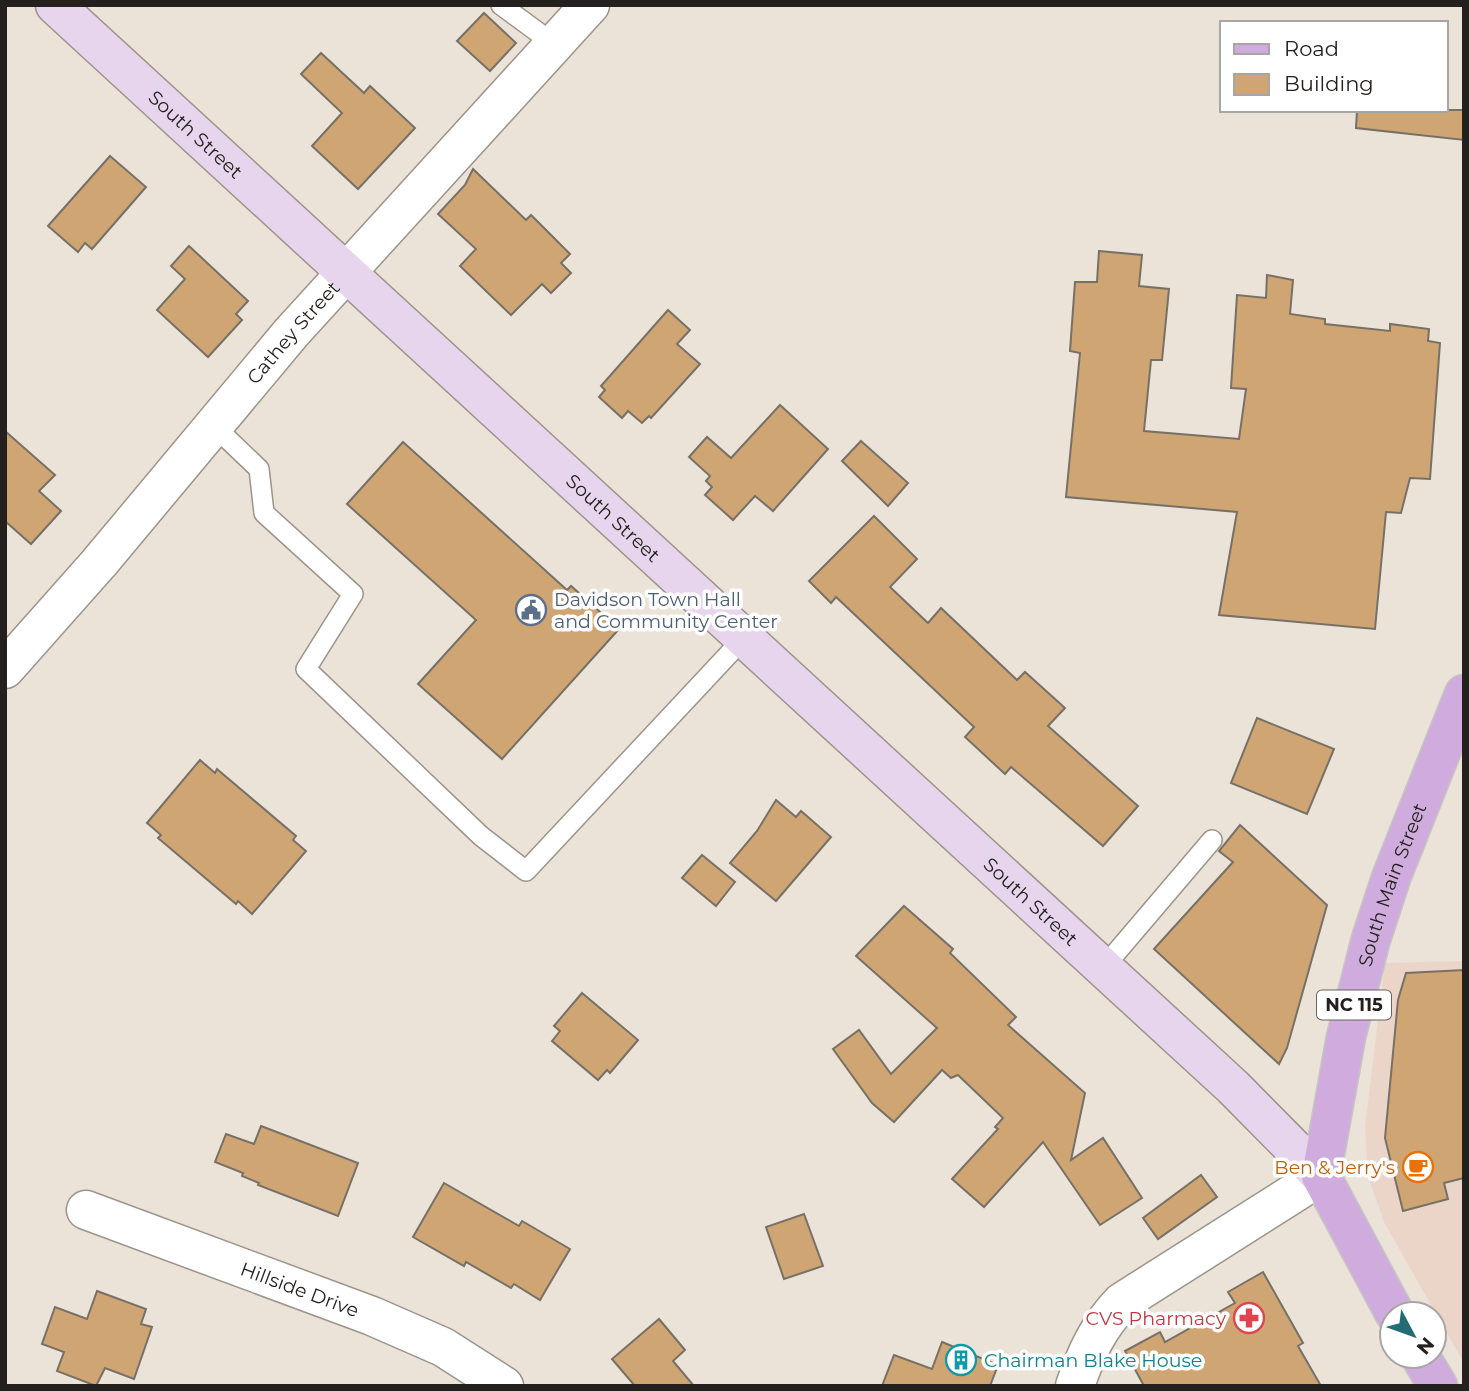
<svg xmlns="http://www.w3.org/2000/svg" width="1469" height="1391" viewBox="0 0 1469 1391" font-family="Montserrat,sans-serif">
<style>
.commercial{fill:#ebd5c9}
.building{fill:#cfa673;stroke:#777067;stroke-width:2}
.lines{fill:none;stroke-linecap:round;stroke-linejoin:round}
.lane-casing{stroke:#9c948b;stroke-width:22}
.street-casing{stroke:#9c948b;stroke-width:41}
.secondary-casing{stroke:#9c948b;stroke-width:41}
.primary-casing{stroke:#c6c5c4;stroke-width:41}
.lane{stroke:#fff;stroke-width:19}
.street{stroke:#fff;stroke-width:38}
.secondary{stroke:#e7d5ee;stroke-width:38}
.primary{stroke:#cfacdd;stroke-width:38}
.labels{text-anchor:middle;stroke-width:7;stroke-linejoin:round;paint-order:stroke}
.shield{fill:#fff;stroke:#666361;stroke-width:2}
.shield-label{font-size:18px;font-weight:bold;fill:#24201d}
.street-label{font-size:19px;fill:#24201d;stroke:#fff}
.service-label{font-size:19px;fill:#4e5e75;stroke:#fff;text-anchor:start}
.food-label{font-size:19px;fill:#c56008;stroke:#fff;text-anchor:end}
.health-label{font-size:19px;fill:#be3a42;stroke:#fff;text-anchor:end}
.culture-label{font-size:19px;fill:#0d838f;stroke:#fff;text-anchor:start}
</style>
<rect width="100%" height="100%" fill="#ebe2d8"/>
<path class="commercial" d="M1464,961V1363L1384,1222L1368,1176L1365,1127L1385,963Z"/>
<g class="building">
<path d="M484,13L516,43L490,71L457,41Z"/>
<path d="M321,53L364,93L370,86L415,128L358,189L312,146L342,113L301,74Z"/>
<path d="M1357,110H1464V140L1356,128Z"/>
<path d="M110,156L146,187L92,249L85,243L78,252L48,226Z"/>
<path d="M473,169L526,220L531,215L570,254L561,263L571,273L551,293L542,284L511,315L460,266L476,249L438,214L465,185Z"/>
<path d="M189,246L248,301L236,314L242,320L208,357L157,310L185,279L171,266Z"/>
<path d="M1099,251L1142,255L1139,286L1169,289L1162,360H1151L1144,431L1239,439L1246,389L1231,388L1237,295L1266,298L1267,275L1293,280L1290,314L1325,319V324L1390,331V324L1429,329L1428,341L1440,343L1430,479L1410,478L1401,513L1386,512L1375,629L1219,615L1237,512L1066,497L1080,353L1070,351L1075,282H1097Z"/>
<path d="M668,310L690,330L677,344L700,364L651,418L649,416L642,423L628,411L622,418L599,397L605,390L601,386Z"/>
<path d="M780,405L828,449L773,511L755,496L733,520L705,495L712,487L706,481L710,476L689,457L707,437L731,458Z"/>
<path d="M5,431L55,475L39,491L61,511L31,544L5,521Z"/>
<path d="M861,441L908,483L888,506L842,461Z"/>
<path d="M403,442L567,590L571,586L619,629L502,759L418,684L476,620L347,504Z"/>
<path d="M874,516L917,559L890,587L928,623L941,608L1017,680L1025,672L1065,708L1048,726L1138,806L1103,846L1011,767L1005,774L965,737L974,727L836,597L831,603L809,581Z"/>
<path d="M1257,718L1334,749L1307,814L1231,783Z"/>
<path d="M200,760L215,773L217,769L296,836L293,840L306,851L252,914L238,901L236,904L158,838L161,835L147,823Z"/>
<path d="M776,800L796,817L801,811L831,837L776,901L730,863L757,831Z"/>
<path d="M1240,825L1327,905L1287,1048L1279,1064L1154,949L1233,862L1219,851Z"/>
<path d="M702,855L735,882L716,906L682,878Z"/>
<path d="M904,906L953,949L950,953L1016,1017L1008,1025L1085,1093L1071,1160L1103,1138L1142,1198L1100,1225L1043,1142L984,1207L952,1179L998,1129L995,1127L1003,1118L958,1075L951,1078L942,1070L894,1122L872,1103L833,1049L859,1030L891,1074L937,1028L856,956Z"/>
<path d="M1464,970V1178L1444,1183L1448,1199L1403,1211L1385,1138L1398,1000L1406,973Z"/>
<path d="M582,993L638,1040L610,1073L607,1070L598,1080L552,1041L560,1031L554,1026Z"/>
<path d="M261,1126L358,1163L338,1216L258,1185L259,1183L242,1176L243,1173L215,1162L226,1134L254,1144Z"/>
<path d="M1201,1175L1217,1197L1158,1239L1143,1218Z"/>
<path d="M444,1183L519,1226L522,1221L570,1249L540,1300L514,1284L511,1288L466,1262L464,1266L413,1237Z"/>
<path d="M804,1214L823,1266L784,1279L766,1227Z"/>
<path d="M1263,1272L1303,1343L1298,1346L1321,1386H1144L1125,1351L1160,1332L1165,1342L1235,1303L1228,1292Z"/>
<path d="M97,1291L146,1309L141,1324L152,1327L134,1379L105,1368L96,1386L57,1371L64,1352L42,1344L55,1307L87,1319Z"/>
<path d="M659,1319L685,1350L673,1361L694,1386H635L612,1359Z"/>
<path d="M942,1342L998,1365L990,1386H882L894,1355L932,1369Z"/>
</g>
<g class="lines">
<g class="lane-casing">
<g id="lane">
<path d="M501,5L554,44"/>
<path d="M213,425L259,469L264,513L353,594L306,669L481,836L526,871L743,639"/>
<path d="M1103,968L1212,840"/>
</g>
</g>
<g class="street-casing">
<g id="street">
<path id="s1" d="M5,669L99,563L291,333L590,5"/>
<path id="s2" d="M86,1210L372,1316L443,1347L504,1386"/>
<path d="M1075,1386C1086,1353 1098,1327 1122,1302L1321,1176"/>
</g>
</g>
<g class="secondary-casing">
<g id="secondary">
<path id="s3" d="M55,5L1233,1087L1321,1176"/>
</g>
</g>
<g class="primary-casing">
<g id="primary">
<path id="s4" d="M1395,1314L1321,1176L1346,1037L1371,939L1391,878L1464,694"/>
<path d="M1420,1356L1438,1386"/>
</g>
</g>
<use href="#lane" class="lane"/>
<use href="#street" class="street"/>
<use href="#secondary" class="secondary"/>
<use href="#primary" class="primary"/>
</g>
<defs>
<g id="civic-ring" transform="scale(1.575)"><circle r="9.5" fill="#fff" stroke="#5c6f8a" stroke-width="1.5"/><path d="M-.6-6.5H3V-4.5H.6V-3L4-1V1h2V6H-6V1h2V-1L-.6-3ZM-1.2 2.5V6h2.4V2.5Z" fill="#5c6f8a"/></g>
<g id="cafe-ring" transform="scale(1.575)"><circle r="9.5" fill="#fff" stroke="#e8710a" stroke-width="1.5"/><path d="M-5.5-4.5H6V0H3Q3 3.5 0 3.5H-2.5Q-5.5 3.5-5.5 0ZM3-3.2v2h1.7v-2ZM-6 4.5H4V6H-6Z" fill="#e8710a"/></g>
<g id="pharmacy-ring" transform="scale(1.575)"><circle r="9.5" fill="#fff" stroke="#e0444e" stroke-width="1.5"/><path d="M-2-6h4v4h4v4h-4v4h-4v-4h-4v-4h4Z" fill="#e0444e"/></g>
<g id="building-ring" transform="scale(1.575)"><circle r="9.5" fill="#fff" stroke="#0f9aa8" stroke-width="1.5"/><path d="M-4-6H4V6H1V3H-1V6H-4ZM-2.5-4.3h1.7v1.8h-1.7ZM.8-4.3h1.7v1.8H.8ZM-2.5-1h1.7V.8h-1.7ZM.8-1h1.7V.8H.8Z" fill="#0f9aa8"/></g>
</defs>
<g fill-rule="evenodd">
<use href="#civic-ring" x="531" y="610"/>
<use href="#cafe-ring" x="1418" y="1167"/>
<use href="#pharmacy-ring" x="1249" y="1318"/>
<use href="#building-ring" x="961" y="1360"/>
</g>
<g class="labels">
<rect class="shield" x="1317" y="990.5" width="74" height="29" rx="5"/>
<g class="shield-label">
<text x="1354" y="1011">NC 115</text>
</g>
<g class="street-label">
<text dy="7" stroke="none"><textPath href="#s3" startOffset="191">South Street</textPath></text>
<text dy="7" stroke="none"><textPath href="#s1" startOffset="443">Cathey Street</textPath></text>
<text dy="7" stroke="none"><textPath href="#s3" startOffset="758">South Street</textPath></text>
<text dy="7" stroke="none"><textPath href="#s4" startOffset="457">South Main Street</textPath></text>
<text dy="7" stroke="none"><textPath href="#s3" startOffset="1325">South Street</textPath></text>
<text dy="7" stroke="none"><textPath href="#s2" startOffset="228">Hillside Drive</textPath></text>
</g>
<g class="service-label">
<text x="554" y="606">Davidson Town Hall<tspan x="554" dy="22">and Community Center</tspan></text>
</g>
<g class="food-label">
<text x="1395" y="1174">Ben &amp; Jerry's</text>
</g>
<g class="health-label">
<text x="1226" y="1325">CVS Pharmacy</text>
</g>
<g class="culture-label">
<text x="984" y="1367">Chairman Blake House</text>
</g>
</g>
<rect width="1469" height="1391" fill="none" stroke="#24201d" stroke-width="14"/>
<rect x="1220" y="21" width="228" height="91" fill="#ffffff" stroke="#a7a6a5" stroke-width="2"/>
<rect x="1234" y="44" width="35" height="10" fill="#cfacdd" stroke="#a7a6a5" stroke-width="2"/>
<text x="1284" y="56" font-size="21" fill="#24201d">Road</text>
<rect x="1234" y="74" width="35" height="21" fill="#cfa673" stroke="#a7a6a5" stroke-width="2"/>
<text x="1284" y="91" font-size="21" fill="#24201d">Building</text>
<g transform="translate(1413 1335) rotate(131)"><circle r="33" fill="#ffffff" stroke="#a7a6a5" stroke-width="2"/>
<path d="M0-5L12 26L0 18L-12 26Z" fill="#226d73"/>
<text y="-10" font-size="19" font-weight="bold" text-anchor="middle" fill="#24201d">N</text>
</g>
</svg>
